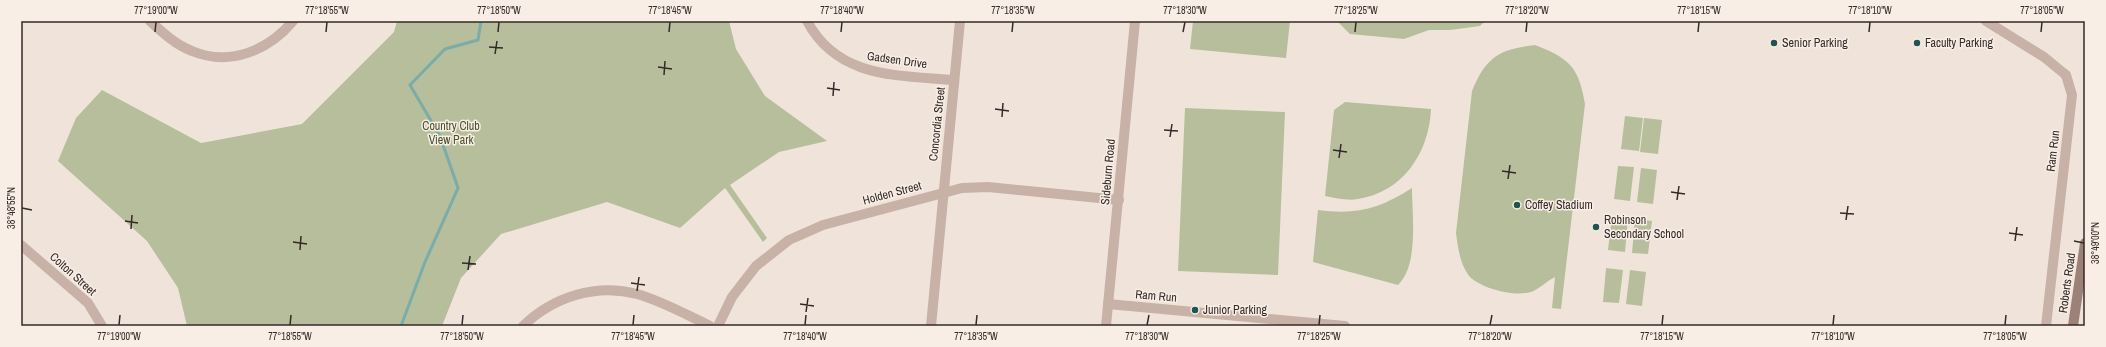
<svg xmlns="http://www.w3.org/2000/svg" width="2106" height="347" viewBox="0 0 2106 347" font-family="'Archivo Narrow',sans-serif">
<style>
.green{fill:#b6be9b}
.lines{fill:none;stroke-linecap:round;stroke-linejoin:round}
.stream{stroke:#7aaca9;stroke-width:3}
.minor{stroke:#c8b2a7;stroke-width:10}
.tertiary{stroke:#c8b2a7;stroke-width:10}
.secondary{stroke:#9b8178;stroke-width:10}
.ticks{fill:none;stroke:#342a27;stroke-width:1.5}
.poi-dot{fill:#1e5452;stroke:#f8eee6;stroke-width:1.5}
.labels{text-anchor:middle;stroke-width:3;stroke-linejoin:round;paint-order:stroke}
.poi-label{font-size:12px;fill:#342a27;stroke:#f8eee6;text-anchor:start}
.street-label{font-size:12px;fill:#342a27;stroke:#f8eee6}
.park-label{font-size:12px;fill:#48512c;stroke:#f8eee6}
.neatline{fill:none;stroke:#342a27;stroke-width:1.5}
.ticks-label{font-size:10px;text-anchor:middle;fill:#342a27}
</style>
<rect width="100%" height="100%" fill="#f0e4da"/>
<g class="green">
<path d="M397,21H729L736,49L765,96L827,141L779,152L730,185L767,238L763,242L725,188L680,228L607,202L501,234L461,278L442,326H187L178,288L147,241L58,161L76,118L102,90L201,143L302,124L394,32Z"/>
<path d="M1193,21H1290L1286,58L1190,49Z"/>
<path d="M1337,21H1485L1480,26L1450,30H1429L1404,39L1350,34Z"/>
<path d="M1535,45C1569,58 1579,67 1585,104L1561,309L1552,308L1555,277C1547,281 1539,289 1531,292C1514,297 1483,289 1470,277C1460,265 1458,248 1456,233L1472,91C1486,57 1499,49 1535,45Z"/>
<path d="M1345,102L1431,109C1429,153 1403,192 1358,199C1347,201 1336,198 1325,196L1334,110Z"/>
<path d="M1185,108L1285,112L1278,275L1178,271Z"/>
<path d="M1625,116L1643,118L1639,151L1621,149Z"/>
<path d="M1644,118L1662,120L1658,154L1640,152Z"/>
<path d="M1618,166L1634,167L1630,201L1614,199Z"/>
<path d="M1641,168L1657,170L1653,204L1637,202Z"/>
<path d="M1412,188C1412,215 1419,265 1398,285L1313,262L1318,210C1357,215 1379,209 1412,188Z"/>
<path d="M1612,216L1628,218L1625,252L1608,250Z"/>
<path d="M1635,219L1652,221L1648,254L1632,253Z"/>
<path d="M1606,268L1623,270L1619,303L1603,302Z"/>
<path d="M1630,270L1646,272L1642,306L1626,304Z"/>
</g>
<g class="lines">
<path class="stream" d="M401,326L425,262L458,188L440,136L410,85L445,49L478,40L481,21"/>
<g class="minor">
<path d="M150,21C163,33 176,45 192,51C230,67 269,50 293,21"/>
<path d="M807,21C838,79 898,75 954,80"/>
<path d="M1986,21L2044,57L2061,71L2066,75L2072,95L2046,326"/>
<path d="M21,245L88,303L102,326"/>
<path d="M1108,304L1345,326"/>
<path d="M523,326C553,297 596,283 637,294C662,301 687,315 710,326"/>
<path d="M718,326L732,297L756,266L789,240L823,225L962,188L988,187L1119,200"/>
<path d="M931,326L960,21"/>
</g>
<path class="tertiary" d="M1106,326L1135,21"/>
<path class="secondary" d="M2073,326L2085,243"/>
</g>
<path class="ticks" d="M155,32L156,22M326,32L327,22M498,32L499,22M669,32L670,22M841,32L842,22M1012,32L1013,22M1183,32L1185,22M1355,32L1356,22M1526,32L1527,22M1698,32L1699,22M1869,32L1870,22M2041,32L2042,22M489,47L503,48M495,54L497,41M658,67L672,69M664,75L665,61M827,88L840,90M833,96L834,82M995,109L1009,111M1002,117L1003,103M1164,130L1178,131M1170,137L1172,124M1333,150L1347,152M1339,158L1341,144M1502,171L1516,173M1508,179L1510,165M1671,192L1685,194M1677,200L1679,186M22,208L32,210M1840,213L1854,214M1846,220L1848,206M125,221L138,223M131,229L132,215M2009,233L2023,235M2015,241L2017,227M2074,241L2084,243M293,242L307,244M300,250L301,236M462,263L476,264M468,270L470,256M631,283L645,285M637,291L639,277M800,304L814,306M806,312L808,298M119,325L120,315M290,325L291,315M462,325L463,315M633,325L634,315M805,325L806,315M976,325L977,315M1147,325L1149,315M1319,325L1320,315M1490,325L1492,315M1662,325L1663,315M1833,325L1834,315M2005,325L2006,315"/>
<g class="poi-dot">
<circle cx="1774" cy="43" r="4"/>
<circle cx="1917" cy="43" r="4"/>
<circle cx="1517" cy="205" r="4"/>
<circle cx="1596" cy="227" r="4"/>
<circle cx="1195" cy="310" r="4"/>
</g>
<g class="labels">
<g class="poi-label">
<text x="1782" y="47">Senior Parking</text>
<text x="1925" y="47">Faculty Parking</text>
<text x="1525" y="209">Coffey Stadium</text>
<text x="1604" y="224">Robinson<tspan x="1604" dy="14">Secondary School</tspan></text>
<text x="1203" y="314">Junior Parking</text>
</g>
<g class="street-label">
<text transform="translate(897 60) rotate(8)" y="4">Gadsen Drive</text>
<text transform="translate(937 124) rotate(-84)" y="4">Concordia Street</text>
<text transform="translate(2053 151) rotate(-83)" y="4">Ram Run</text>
<text transform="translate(1108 172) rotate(-85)" y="4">Sideburn Road</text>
<text transform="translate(892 193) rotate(-15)" y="4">Holden Street</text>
<text transform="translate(73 274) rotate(42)" y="4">Colton Street</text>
<text transform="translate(2067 283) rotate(-82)" y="4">Roberts Road</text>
<text transform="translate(1156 296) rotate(5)" y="4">Ram Run</text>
</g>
<g class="park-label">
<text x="451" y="130">Country Club<tspan x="451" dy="14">View Park</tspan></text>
</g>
</g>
<rect width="2106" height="347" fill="none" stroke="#f8eee6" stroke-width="44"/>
<rect x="22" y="22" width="2062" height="303" class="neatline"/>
<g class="ticks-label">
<text x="156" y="14">77°19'00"W</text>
<text x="327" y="14">77°18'55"W</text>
<text x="499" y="14">77°18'50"W</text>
<text x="670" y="14">77°18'45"W</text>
<text x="842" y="14">77°18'40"W</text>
<text x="1013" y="14">77°18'35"W</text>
<text x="1185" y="14">77°18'30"W</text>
<text x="1356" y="14">77°18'25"W</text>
<text x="1527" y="14">77°18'20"W</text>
<text x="1699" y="14">77°18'15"W</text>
<text x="1870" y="14">77°18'10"W</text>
<text x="2042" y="14">77°18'05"W</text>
<text transform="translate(11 208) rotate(-90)" y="4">38°48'55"N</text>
<text transform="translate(2095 243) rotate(-90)" y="4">38°49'00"N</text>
<text x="119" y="340">77°19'00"W</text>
<text x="290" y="340">77°18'55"W</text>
<text x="462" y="340">77°18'50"W</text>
<text x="633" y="340">77°18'45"W</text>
<text x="805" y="340">77°18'40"W</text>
<text x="976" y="340">77°18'35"W</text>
<text x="1147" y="340">77°18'30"W</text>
<text x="1319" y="340">77°18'25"W</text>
<text x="1490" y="340">77°18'20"W</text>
<text x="1662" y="340">77°18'15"W</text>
<text x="1833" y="340">77°18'10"W</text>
<text x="2005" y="340">77°18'05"W</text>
</g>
</svg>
